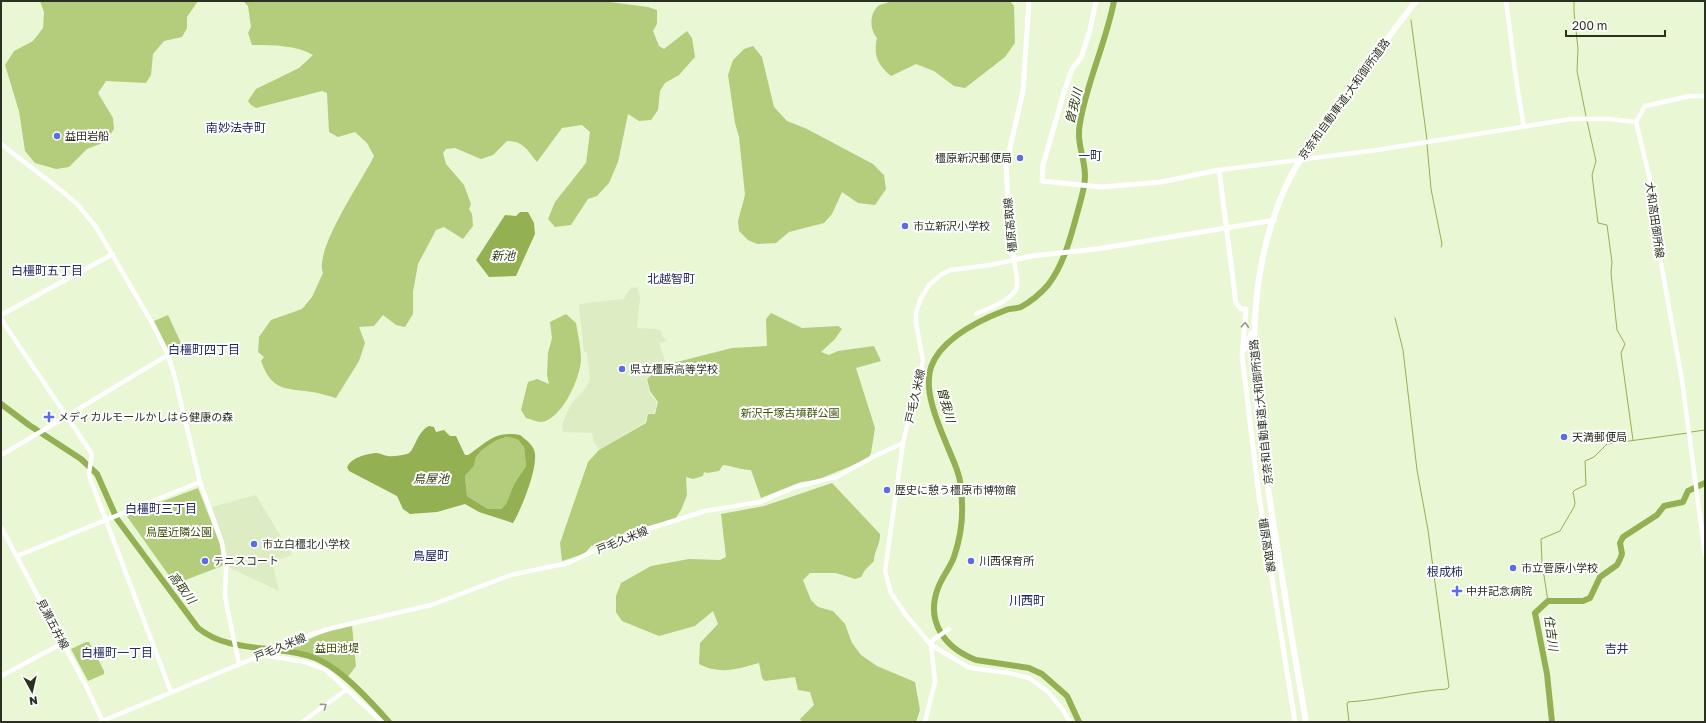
<svg xmlns="http://www.w3.org/2000/svg" width="1706" height="723" viewBox="0 0 1706 723" font-family="'Golos Text','Noto Sans JP',sans-serif">
<style>
.built{fill:#ddecc3}
.green{fill:#b3cd7c}
.water{fill:#93b052;fill-rule:evenodd}
.lines{fill:none;stroke-linecap:round;stroke-linejoin:round}
.stream{stroke:#93b052;stroke-width:1}
.river{stroke:#93b052;stroke-width:6}
.secondary{stroke:#fff;stroke-width:4.5}
.primary{stroke:#fff;stroke-width:5}
.highway{stroke:#fff;stroke-width:6}
.oneway{stroke:#969891}
.poi-dot{fill:#5c6de4;stroke:#fff;stroke-width:1.5}
.labels{text-anchor:middle;stroke-width:4;stroke-linejoin:round;paint-order:stroke}
.street-label{font-size:11px;fill:#2c3023;stroke:#fff}
.poi-label{font-size:11px;fill:#2c3023;stroke:#fff;text-anchor:start}
.park-label{font-size:11px;fill:#3c4e06;stroke:#fff}
.water-label{font-size:12px;font-style:italic;fill:#313d15;stroke:#fff}
.neighbourhood-label{font-size:12px;fill:#222962;stroke:#fff}
</style>
<rect width="100%" height="100%" fill="#eaf7d4"/>
<g class="built">
<path d="M631,287L634,288L637,287L640,297L637,328L656,329L661,331L662,336L667,341L659,343L666,364L657,368L646,379L650,394L657,402L654,414L648,413L644,423L599,450L594,442L592,433L563,432L562,425L571,404L586,388L590,378L587,352H584L579,306L580,304L587,303L624,299Z"/>
<path d="M256,495L292,555L272,562L279,591L230,568L225,548L212,507Z"/>
</g>
<g class="green">
<path d="M40,1H198L187,17V28L182,37L164,41L153,54L151,75L146,83L106,81L98,93L113,118L114,129L105,142L87,149L69,167L56,169L35,163L25,151L19,111L5,65L14,51L33,41L43,28L44,12Z"/>
<path d="M243,1H608L610,2L648,7L657,10V24L653,31L659,46L664,49L687,31L692,38L695,57L679,75L665,83L660,91L658,110L651,120L639,121L628,114L618,162L609,183L597,196L588,199L571,225L555,227L548,219L555,202L586,163L590,132L582,125L562,128L537,162C527,150 524,141 507,141L493,155L481,159L455,148L446,149L443,153L446,164L464,185L471,204L469,209L472,214L473,226L463,239L444,227L436,230L418,264L413,292V314L405,327L396,325L383,315L374,326L359,327L365,343L359,361L336,398C328,396 320,393 312,392C284,388 272,391 261,361L264,357L258,352L259,337L271,320L302,309L312,297L323,273C314,249 362,181 374,156L367,143L355,132L338,137L329,132L327,93L322,91L256,108L251,105L248,101L256,89L299,68L313,55C296,45 271,45 252,45L248,33L251,27L248,6Z"/>
<path d="M892,1H1010L1014,6L1015,43L1005,57L965,88L954,86L934,71L916,64L891,76C878,65 873,55 877,38C870,30 869,16 877,7C880,4 888,3 892,1Z"/>
<path d="M753,46L762,57L774,107L787,121L807,129L873,164L884,175L886,189L875,205L858,203L842,192L832,214L824,223L789,232L776,243L757,244L748,240L739,231L738,221L745,195L739,137L735,123L728,75L733,60L744,49Z"/>
<path d="M771,313L802,328L838,326L842,329L835,339L821,352L829,355L838,351L874,346L881,361L856,368L875,428L871,453L868,459L817,480L801,482L761,498L751,470C740,470 734,466 723,465L719,471L707,473L704,472L703,476L693,479L686,477L687,495L681,510L675,519L626,532L596,549L592,545L584,554L562,561L560,543L588,462L599,450L646,423L648,414H655L658,402L650,391L647,379L661,366L732,348L767,346L766,319Z"/>
<path d="M566,314L576,323C578,335 581,348 581,360C580,378 562,420 541,422C537,422 531,419 526,418L521,410L528,382L537,379L549,384L547,375L548,353L552,338L550,322Z"/>
<path d="M168,315L181,343L178,348L169,351L154,321Z"/>
<path d="M506,437L513,438L518,440L524,447L526,466L514,484L506,504L501,509H488L467,496L465,476L474,466L476,457L482,450L495,441Z"/>
<path d="M832,483L880,534C881,543 874,551 874,561L865,570L861,577L855,579L836,573H810L803,580L811,600L818,607L833,611L845,624L852,643L861,655L877,666L915,682L920,710L916,722H802L800,719L814,705L810,692L798,690L795,677L765,681L762,678L759,663C738,669 720,675 699,664L700,643L718,624L713,611L695,626L659,636L622,621L616,612V596L621,583L651,566L689,559L720,560L726,557L721,514L764,506Z"/>
<path d="M198,488L220,544L223,564L222,566L175,584L126,515Z"/>
<path d="M352,626L356,666L347,678C326,662 312,652 285,650L325,632Z"/>
<path d="M86,642H89L104,671V674L88,681L71,649Z"/>
</g>
<g class="water">
<path d="M520,212H528L534,223L535,234L516,276L489,277L476,260L505,215L516,216Z"/>
<path d="M429,426L434,427L436,432L444,430L450,436H456L465,455H468C486,443 495,430 520,435C525,439 532,444 534,450C540,464 521,510 513,523L479,512L465,504L437,512L410,514L403,509L397,496L349,471L347,467C352,457 366,454 376,453C381,453 384,456 388,456C393,457 402,455 407,454C415,452 416,432 429,426ZM506,437L513,438L518,440L524,447L526,466L514,484L506,504L501,509H488L467,496L465,476L474,466L476,457L482,450L495,441Z"/>
</g>
<g class="lines">
<g class="stream">
<path d="M1574,1V12L1578,49L1577,71L1586,116"/>
<path d="M1411,20L1427,140"/>
<path d="M1587,121L1596,161L1592,175L1598,223L1607,225L1612,262L1611,273L1617,330L1625,344L1621,353L1633,440"/>
<path d="M1427,144L1431,189L1442,244L1441,247"/>
<path d="M1691,432L1705,430"/>
<path d="M1548,601L1542,563L1541,539L1560,531L1574,507L1575,503L1573,492L1575,490L1586,485L1585,461L1594,457L1607,444L1688,433"/>
<path d="M1349,722L1347,704L1348,702C1381,700 1413,691 1447,689L1449,687L1428,530L1417,470L1403,350L1395,318"/>
</g>
<g class="river">
<path d="M1,404L29,425L81,459L97,474L117,519L198,628C230,654 275,644 312,657C339,666 370,701 389,722"/>
<path d="M1079,722L1067,696L1042,674L1029,668L976,660C945,648 925,622 938,588C942,577 950,568 954,557C960,539 963,523 962,504C962,493 961,481 957,470C947,442 921,396 931,367C941,339 980,320 1006,310C1011,308 1016,309 1021,307C1030,302 1041,293 1048,285C1064,264 1070,239 1077,214C1080,202 1085,189 1085,176C1085,157 1076,144 1080,123C1087,81 1106,43 1114,1"/>
<path d="M1552,722L1547,674L1535,613L1548,601H1583L1590,598L1600,577L1617,565L1620,559L1622,554L1620,543L1623,537L1657,515L1664,506L1683,502L1688,491L1705,483"/>
</g>
<g class="secondary">
<path d="M1506,1L1517,86L1524,127"/>
<path d="M1636,122L1645,106L1690,96H1705"/>
<path d="M1,144L63,192L78,205L96,227L151,321L168,355L175,378L200,482L222,543L226,569L225,596L228,612L239,664"/>
<path d="M1219,170L1377,150L1571,119H1608L1636,122L1652,188L1661,263L1682,380L1705,555"/>
<path d="M976,314C987,309 1016,299 1017,286C1018,278 1015,268 1014,260L990,265L951,270L942,274L929,285L920,300L916,313V323L923,361L903,443L885,571L891,593L906,615L931,645L968,667L978,669L1009,673L1029,678L1047,691L1063,710L1070,722"/>
<path d="M1,315L113,254"/>
<path d="M1,319L92,454L89,473L91,481L171,692"/>
<path d="M1,455C57,423 112,388 168,355"/>
<path d="M1,527L85,684L103,722"/>
<path d="M17,556L200,482"/>
<path d="M262,655L305,662L326,670L382,722"/>
<path d="M1,676L63,643"/>
<path d="M100,722L310,635L332,628L431,605L511,575L568,563L629,535L705,511L760,502L795,487L836,477L875,456L903,443"/>
<path d="M302,722L346,690"/>
<path d="M925,722L935,682L931,645L933,640L949,629"/>
</g>
<g class="primary">
<path d="M1029,1L1023,91L1006,165L1010,237L1014,260L1032,256L1097,249L1275,220"/>
<path d="M1096,1L1090,30L1081,58L1072,69L1065,89L1043,165L1042,181L1101,187L1161,182L1219,170L1236,303L1241,309H1246L1242,355L1259,496L1295,722"/>
<path d="M1245,349L1251,333"/>
</g>
<path class="highway" d="M1306,722C1294,651 1282,579 1271,508C1255,398 1238,294 1285,188C1301,154 1324,124 1346,94C1369,63 1392,32 1416,1"/>
</g>
<defs><path id="oneway-chevron" d="M-2-3.5L2.5 0L-2 3.5" fill="none" stroke-width="1.6" stroke-linecap="round" stroke-linejoin="round"/></defs>
<g class="oneway">
<use href="#oneway-chevron" transform="translate(1245 325) rotate(-87)"/>
<use href="#oneway-chevron" transform="translate(324 706) rotate(-36)"/>
</g>
<g class="poi-dot">
<circle cx="57" cy="136" r="4"/>
<circle cx="1020" cy="158" r="4"/>
<circle cx="905" cy="226" r="4"/>
<circle cx="622" cy="369" r="4"/>
<path d="M47 411h4v4h4v4h-4v4h-4v-4h-4v-4h4z"/>
<circle cx="1564" cy="437" r="4"/>
<circle cx="887" cy="490" r="4"/>
<circle cx="254" cy="544" r="4"/>
<circle cx="205" cy="561" r="4"/>
<circle cx="971" cy="561" r="4"/>
<circle cx="1513" cy="568" r="4"/>
<path d="M1455 585h4v4h4v4h-4v4h-4v-4h-4v-4h4z"/>
</g>
<g class="labels">
<g class="street-label">
<text transform="translate(1344 99) rotate(-54)" y="4">京奈和自動車道;大和御所道路</text>
<text transform="translate(1655 220) rotate(82)" y="4">大和高田御所線</text>
<text transform="translate(1010 225) rotate(-95)" y="4">橿原高取線</text>
<text transform="translate(915 396) rotate(-77)" y="4">戸毛久米線</text>
<text transform="translate(1261 412) rotate(-96)" y="4">京奈和自動車道;大和御所道路</text>
<text transform="translate(622 540) rotate(-22)" y="4">戸毛久米線</text>
<text transform="translate(1267 545) rotate(81)" y="4">橿原高取線</text>
<text transform="translate(53 624) rotate(62)" y="4">見瀬五井線</text>
<text transform="translate(280 647) rotate(-22)" y="4">戸毛久米線</text>
</g>
<g class="poi-label">
<text x="65" y="140">益田岩船</text>
<text x="1012" y="162" text-anchor="end">橿原新沢郵便局</text>
<text x="913" y="230">市立新沢小学校</text>
<text x="630" y="373">県立橿原高等学校</text>
<text x="58" y="421">メディカルモールかしはら健康の森</text>
<text x="1572" y="441">天満郵便局</text>
<text x="895" y="494">歴史に憩う橿原市博物館</text>
<text x="262" y="548">市立白橿北小学校</text>
<text x="213" y="565">テニスコート</text>
<text x="979" y="565">川西保育所</text>
<text x="1521" y="572">市立菅原小学校</text>
<text x="1466" y="595">中井記念病院</text>
</g>
<g class="park-label">
<text x="790" y="417">新沢千塚古墳群公園</text>
<text x="179" y="536">鳥屋近隣公園</text>
<text x="337" y="652">益田池堤</text>
</g>
<g class="water-label">
<text transform="translate(1074 106) rotate(-76)" y="4">曽我川</text>
<text x="503" y="260">新池</text>
<text transform="translate(946 405) rotate(75)" y="4">曽我川</text>
<text x="431" y="483">鳥屋池</text>
<text transform="translate(182 588) rotate(53)" y="4">高取川</text>
<text transform="translate(1551 633) rotate(82)" y="4">住吉川</text>
</g>
<g class="neighbourhood-label">
<text x="236" y="132">南妙法寺町</text>
<text x="1090" y="160">一町</text>
<text x="47" y="275">白橿町五丁目</text>
<text x="671" y="283">北越智町</text>
<text x="204" y="354">白橿町四丁目</text>
<text x="161" y="513">白橿町三丁目</text>
<text x="431" y="560">鳥屋町</text>
<text x="1445" y="576">根成柿</text>
<text x="1027" y="605">川西町</text>
<text x="1617" y="653">吉井</text>
<text x="117" y="657">白橿町一丁目</text>
</g>
</g>
<rect width="1706" height="723" fill="none" stroke="#2c3023" stroke-width="4"/>
<g transform="translate(32 691) rotate(172)" stroke="#ffffff" stroke-width="3" paint-order="stroke">
<path d="M0-3L7 15L0 10L-7 15Z" fill="#2c3023"/>
<text y="-6" font-size="11" font-weight="bold" text-anchor="middle" fill="#2c3023">N</text>
</g>
<path d="M1566 30v6h99v-6" fill="none" stroke="#2c3023" stroke-width="2"/>
<text x="1572" y="30" font-size="12" fill="#2c3023" stroke="#ffffff" stroke-width="3" paint-order="stroke">200 m</text>
</svg>
